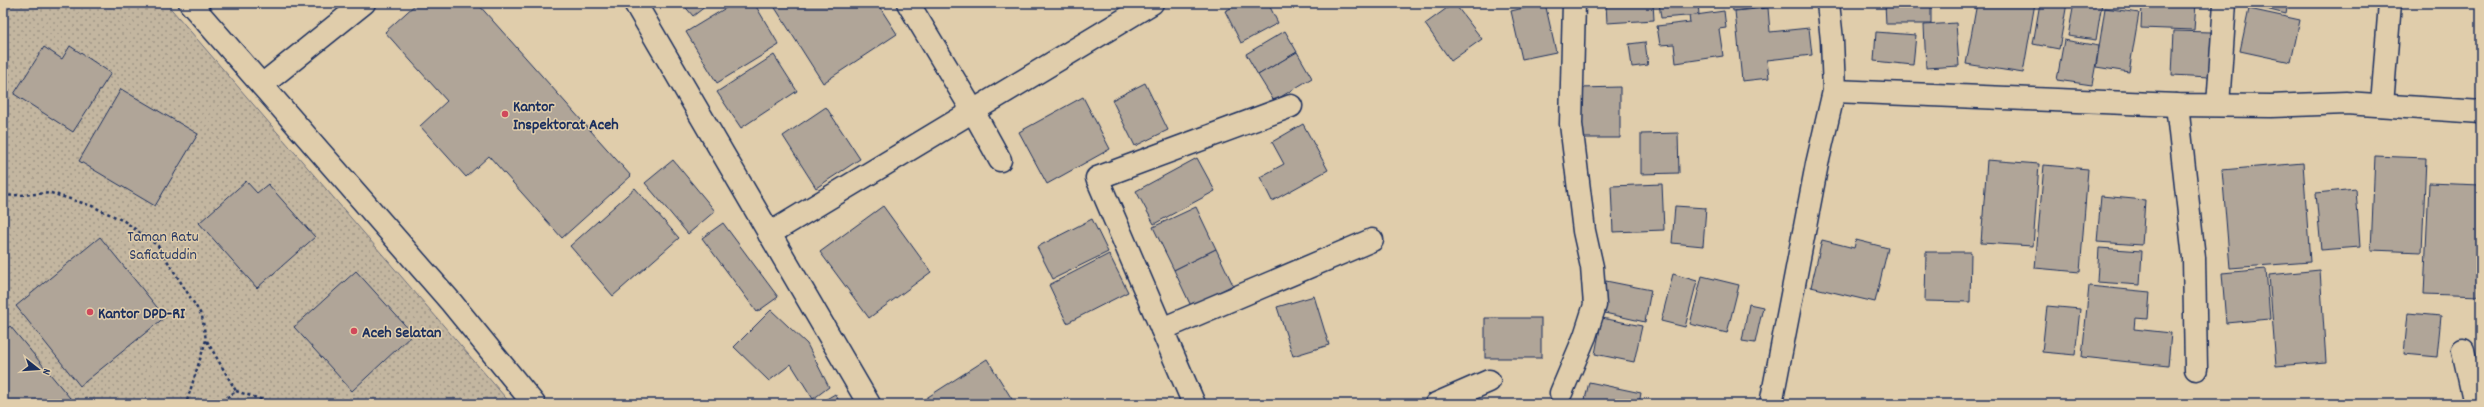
<svg xmlns="http://www.w3.org/2000/svg" width="2484" height="407" viewBox="0 0 2484 407" font-family="Dekko,sans-serif">
<style>
.park{fill:url(#park-dots);stroke:#6f727f}
.building{fill:#b0a598;stroke:#1b2f5e}
.lines{fill:none;stroke-linecap:round;stroke-linejoin:round}
.minor-casing{stroke:#1b2f5e;stroke-width:25}
.path{stroke:#1b2f5e;stroke-width:2.5;stroke-dasharray:3 3;stroke-linecap:butt}
.minor{stroke:#e0cdab;stroke-width:22}
.poi-dot{fill:#d1495b;stroke:#e0cdab;stroke-width:1.5}
.labels{text-anchor:middle;stroke-width:3;stroke-linejoin:round;paint-order:stroke}
.poi-label{font-size:16px;font-weight:bold;fill:#1b2f5e;stroke:#e0cdab;text-anchor:start}
.park-label{font-size:16px;fill:#2c3c65;stroke:#e0cdab}
</style>
<defs>
<pattern id="park-dots" width="8" height="8" patternUnits="userSpaceOnUse"><rect width="8" height="8" fill="#c3b6a0"/><path d="M2 2h.1M6 6h.1" fill="none" stroke="#9e9486" stroke-width="1.8" stroke-linecap="round"/></pattern>
</defs>
<rect width="100%" height="100%" fill="#e0cdab"/>
<filter id="ink" filterUnits="userSpaceOnUse"><feTurbulence type="fractalNoise" baseFrequency=".025" numOctaves="2"/><feDisplacementMap in="SourceGraphic" scale="8" xChannelSelector="R" yChannelSelector="G"/><feConvolveMatrix kernelMatrix="1 2 1 2 8 2 1 2 1" color-interpolation-filters="sRGB"/></filter>
<g filter="url(#ink)">
<path class="park" d="M3,3H166L511,404H3Z"/>
<g class="building">
<path d="M417,3H477L631,176L562,238L489,156L466,177L420,126L447,101L385,32Z"/>
<path d="M682,3H710L693,16Z"/>
<path d="M734,3H754L779,45L717,83L686,32Z"/>
<path d="M772,3H877L897,34L823,83Z"/>
<path d="M1241,3H1268L1278,23L1241,43L1225,11Z"/>
<path d="M1454,3L1482,39L1451,61L1425,24Z"/>
<path d="M1545,3L1556,52L1522,59L1511,11Z"/>
<path d="M1606,3H1653L1654,20L1607,23Z"/>
<path d="M1659,3H1698L1699,15L1661,18Z"/>
<path d="M1732,3H1781L1782,5L1733,11Z"/>
<path d="M1885,3H1931V24H1886Z"/>
<path d="M1977,3H2035L2023,73L1966,64Z"/>
<path d="M2040,3H2067L2059,49L2033,44Z"/>
<path d="M2074,3H2102L2096,40L2068,36Z"/>
<path d="M2142,3H2196L2194,30L2141,28Z"/>
<path d="M2241,3H2288L2286,14Z"/>
<path d="M1768,8L1770,32L1809,28L1812,55L1767,60L1769,78L1742,81L1735,11Z"/>
<path d="M2105,8L2139,13L2129,72L2096,67Z"/>
<path d="M2249,9L2300,20L2291,62L2240,51Z"/>
<path d="M1724,11L1726,28L1719,29L1723,56L1676,63L1674,44L1660,45L1657,26L1690,22L1689,16Z"/>
<path d="M1956,23L1959,66L1926,68L1924,25Z"/>
<path d="M1285,31L1297,52L1258,75L1246,54Z"/>
<path d="M2174,31L2211,32L2209,77L2172,75Z"/>
<path d="M1876,32L1916,35L1913,65L1874,61Z"/>
<path d="M2064,40L2099,46L2092,85L2057,80Z"/>
<path d="M1645,42L1648,65L1632,67L1629,44Z"/>
<path d="M70,46L111,73L73,132L14,94L44,47L62,59Z"/>
<path d="M1297,52L1312,78L1274,101L1258,75Z"/>
<path d="M774,55L797,91L741,128L717,92Z"/>
<path d="M1145,83L1168,130L1135,146L1112,100Z"/>
<path d="M1620,87V138H1580V88Z"/>
<path d="M121,89L198,134L155,206L79,161Z"/>
<path d="M1083,97L1110,149L1047,184L1019,132Z"/>
<path d="M826,107L860,159L816,188L783,136Z"/>
<path d="M1303,124L1328,170L1272,201L1260,177L1284,164L1272,142Z"/>
<path d="M1678,133L1679,173L1641,174V134Z"/>
<path d="M2375,156L2426,158L2422,252L2371,250Z"/>
<path d="M1197,158L1215,191L1154,224L1136,191Z"/>
<path d="M673,160L715,211L688,234L645,183Z"/>
<path d="M1987,160L2039,164L2033,246L1981,243Z"/>
<path d="M2303,163L2310,262L2230,268L2222,170Z"/>
<path d="M2044,165L2088,169L2080,272L2035,268Z"/>
<path d="M246,181L257,193L268,184L315,237L257,288L199,223Z"/>
<path d="M2429,183L2481,185V296L2424,294Z"/>
<path d="M1662,184L1664,230L1613,232L1611,186Z"/>
<path d="M635,188L679,238L613,296L570,246Z"/>
<path d="M2356,189L2360,247L2321,250L2316,193Z"/>
<path d="M2101,196L2145,200L2142,245L2097,242Z"/>
<path d="M883,206L931,272L869,318L820,252Z"/>
<path d="M1675,206L1706,208L1703,246L1672,243Z"/>
<path d="M1196,207L1216,249L1174,270L1153,227Z"/>
<path d="M1092,219L1108,252L1053,279L1037,247Z"/>
<path d="M723,223L778,297L757,312L702,238Z"/>
<path d="M100,237L165,317L80,386L16,306Z"/>
<path d="M1822,240L1854,248L1856,240L1888,248L1875,302L1811,287Z"/>
<path d="M2099,248L2142,251L2140,285L2097,282Z"/>
<path d="M1216,249L1233,285L1191,306L1174,270Z"/>
<path d="M1926,252H1971L1970,302L1925,301Z"/>
<path d="M1109,254L1128,292L1067,323L1049,285Z"/>
<path d="M2266,269L2270,319L2226,323L2222,273Z"/>
<path d="M2320,270L2326,362L2276,366L2269,275Z"/>
<path d="M356,271L413,334L352,391L294,327Z"/>
<path d="M1673,274L1697,281L1685,327L1661,321Z"/>
<path d="M1702,276L1739,285L1727,333L1690,324Z"/>
<path d="M1606,281L1651,290L1645,322L1600,312Z"/>
<path d="M2089,286L2150,292L2148,319L2135,318L2134,329L2171,333L2168,366L2082,357Z"/>
<path d="M1314,296L1329,345L1293,356L1277,307Z"/>
<path d="M1749,304L1763,307L1755,343L1742,341Z"/>
<path d="M2047,306L2080,309L2075,355L2042,352Z"/>
<path d="M771,310L807,344L829,387L813,399L791,364L769,381L734,347Z"/>
<path d="M2408,313L2441,316L2437,357L2404,354Z"/>
<rect x="1485" y="318" width="56" height="40"/>
<path d="M1602,318L1642,326L1634,362L1595,354Z"/>
<path d="M10,326L75,404H3V332Z"/>
<path d="M987,359L1015,404H917Z"/>
<path d="M1589,382L1641,393L1639,404H1584Z"/>
<path d="M835,394L841,404H818Z"/>
</g>
<g class="lines">
<g class="minor-casing">
<g id="minor">
<path d="M190,3L451,302L534,404"/>
<path d="M635,3L869,404"/>
<path d="M908,3L973,111L1000,160"/>
<path d="M1828,3L1832,40L1834,91L2177,105L2271,106L2346,103L2481,112"/>
<path d="M262,85L364,3"/>
<path d="M2177,105L2194,258L2196,369"/>
<path d="M2218,105L2225,3"/>
<path d="M2382,105L2390,3"/>
<path d="M769,234L1152,3"/>
<path d="M1162,329L1372,240"/>
<path d="M2463,350L2473,395L2478,404"/>
<path d="M1561,393L1585,336L1595,305L1592,267L1584,231L1571,124L1574,3"/>
<path d="M1194,404L1097,178L1291,106"/>
<path d="M1436,404L1489,381"/>
<path d="M1771,404L1817,164L1834,91"/>
</g>
</g>
<g class="path">
<path d="M3,196L51,193L92,206L124,221L158,246L202,316L206,340L186,404"/>
<path d="M207,341L236,391L218,404"/>
<path d="M236,391L275,404"/>
<path d="M327,404H330"/>
</g>
<use href="#minor" class="minor"/>
</g>
</g>
<g class="poi-dot">
<circle cx="505" cy="114" r="4"/>
<circle cx="90" cy="312" r="4"/>
<circle cx="354" cy="331" r="4"/>
</g>
<g class="labels">
<g class="poi-label">
<text x="513" y="111">Kantor<tspan x="513" dy="18">Inspektorat Aceh</tspan></text>
<text x="98" y="318">Kantor DPD-RI</text>
<text x="362" y="337">Aceh Selatan</text>
</g>
<g class="park-label">
<text x="163" y="241">Taman Ratu<tspan x="163" dy="18">Safiatuddin</tspan></text>
</g>
</g>
<rect width="2484" height="407" fill="none" stroke="#e0cdab" stroke-width="16"/>
<rect x="8" y="8" width="2468" height="391" fill="none" stroke="#1b2f5e" stroke-width="1.5" filter="url(#ink)"/>
<g transform="translate(38 369) rotate(107)" stroke="#e0cdab" stroke-width="3" paint-order="stroke">
<path d="M0-3L7 15L0 10L-7 15Z" fill="#1b2f5e"/>
<text y="-6" font-size="11" font-weight="bold" text-anchor="middle" fill="#1b2f5e">N</text>
</g>
</svg>
